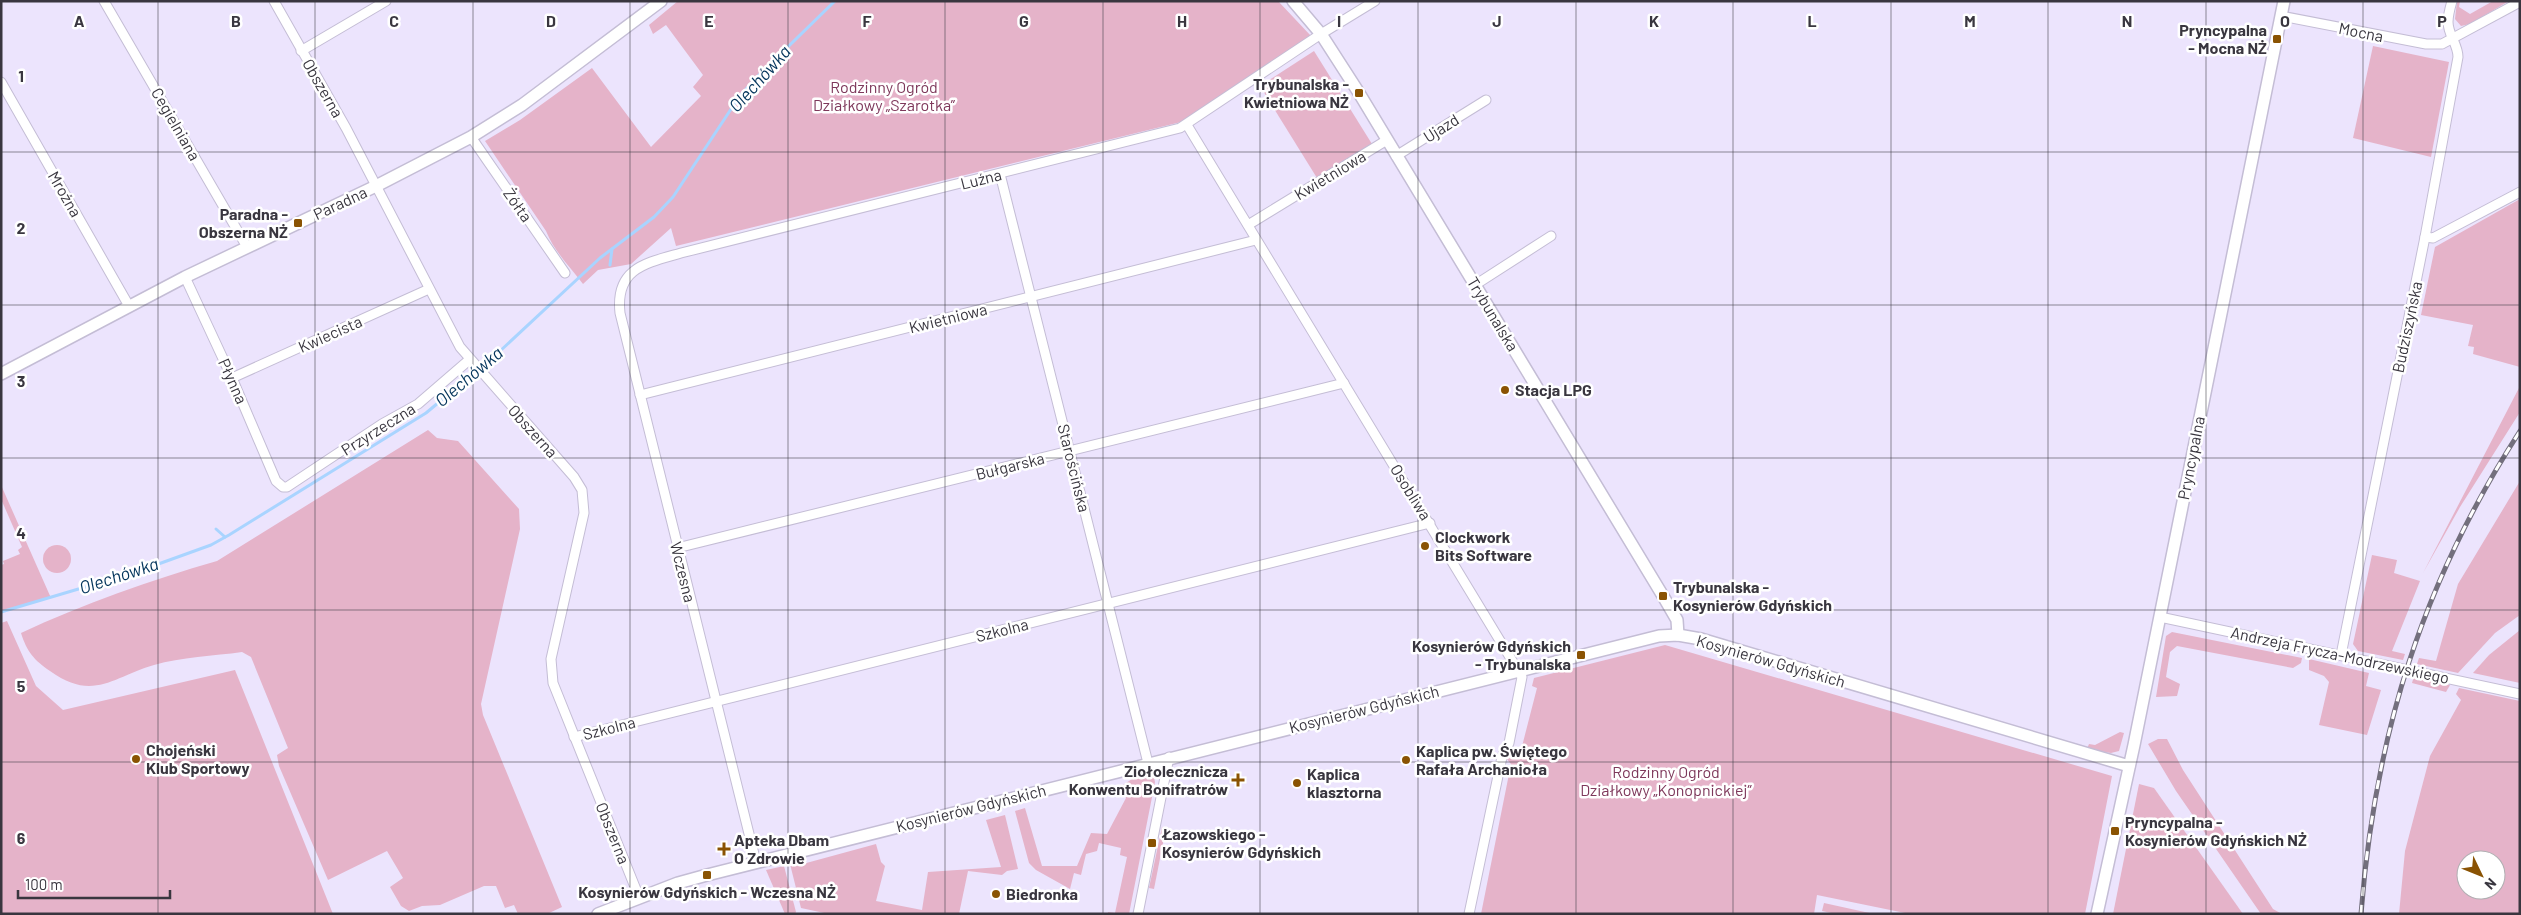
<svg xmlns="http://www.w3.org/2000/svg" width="2521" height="915" viewBox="0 0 2521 915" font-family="Barlow,sans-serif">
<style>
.green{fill:#e5b3c9;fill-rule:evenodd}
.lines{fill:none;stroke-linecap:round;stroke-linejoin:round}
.stream{stroke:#a9d4ff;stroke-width:3}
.minor-casing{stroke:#c4bdd5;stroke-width:11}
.tertiary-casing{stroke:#c4bdd5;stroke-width:14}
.minor{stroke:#fff;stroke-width:9}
.tertiary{stroke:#fff;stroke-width:11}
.rail-casing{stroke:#736f7d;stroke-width:5}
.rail{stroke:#fff;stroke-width:3;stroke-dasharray:9;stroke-linecap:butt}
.grid{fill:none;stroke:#39363f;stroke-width:1;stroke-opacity:0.55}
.poi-dot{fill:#8a5303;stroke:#fff;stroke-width:2}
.labels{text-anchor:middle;stroke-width:5;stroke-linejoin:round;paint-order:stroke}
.poi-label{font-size:16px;font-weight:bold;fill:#39363f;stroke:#fff;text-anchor:start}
.street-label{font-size:16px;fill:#39363f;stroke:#fff}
.park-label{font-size:16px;fill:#7e385b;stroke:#fff}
.water-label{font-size:18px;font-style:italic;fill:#02335a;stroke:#fff}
.grid-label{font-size:16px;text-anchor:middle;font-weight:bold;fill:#39363f;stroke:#fff;stroke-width:5;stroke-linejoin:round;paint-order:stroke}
</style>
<rect width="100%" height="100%" fill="#ece4fd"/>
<g class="green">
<path d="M678,1H1278L1311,36L1185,121L676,246L671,228L631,264L598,270L583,284C570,267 554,251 546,231L485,141L520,120L592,68L651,147L701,96L693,87L703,75L666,25L653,34L649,25Z"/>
<path d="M2457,1H2460L2459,7L2470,14L2493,1H2509L2470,24L2461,26L2455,19Z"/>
<path d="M2373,46L2449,62L2431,157L2353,138Z"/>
<path d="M1314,51L1372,144L1317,178L1260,86Z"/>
<path d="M2520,199V367L2473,354L2474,347L2468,346L2473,325L2421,315L2435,247Z"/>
<path d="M2520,386V412L2460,507L2423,573Z"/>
<path d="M428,430L437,438L458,441L519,509L520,529L481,704L483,715L562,907L547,914H518L514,905L505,908L496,886H484L440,905L422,906L409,911L401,906L390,887L403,878L387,851L328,880L279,766L277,755L288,748L251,657L242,652C214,656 181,657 154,665C113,677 93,702 50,671C34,660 27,652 21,633C83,604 151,580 217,561Z"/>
<path d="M2520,481V615L2495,633L2458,673L2417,664L2419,658L2436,661L2458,584Z"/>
<path d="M1,485L51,598L1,611V565L4,564L3,561L20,554L18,550L22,547L1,499Z"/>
<circle cx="57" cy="559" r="14"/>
<path d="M2372,555L2397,560L2394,573L2420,581L2392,651L2405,654L2403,660L2358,651L2353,644Z"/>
<path d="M7,621L36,686L63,710L235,670L333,914H1V623Z"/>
<path d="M2520,630V683L2473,673L2489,655Z"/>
<path d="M2172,632L2302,658L2301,663L2293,668L2177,646L2170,652L2166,677L2180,684L2177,696L2156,697L2166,636Z"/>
<path d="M1665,645L2112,776L2085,914H1910L1817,895L1814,914H1481L1511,764L1505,757L1508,755L1519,758L1537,688L1532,686L1534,678Z"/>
<path d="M2309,659L2369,673L2366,686L2381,690L2367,735L2319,725L2329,682L2324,676L2309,670Z"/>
<path d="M2414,676L2450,685L2446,692L2412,683Z"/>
<path d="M2459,688L2520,701V914H2399L2405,851L2430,756L2461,700L2456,694ZM2466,860H2496V890H2466Z"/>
<path d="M2120,732L2124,733L2119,751L2111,753L2087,749L2089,744L2095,745Z"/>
<path d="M2158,739H2167L2183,770L2273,909L2282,914H2261L2176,791L2148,744Z"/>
<path d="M1148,775L1154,778L1155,782L1129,914H1108V912L1115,913L1127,857L1120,855L1121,848L1099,843L1097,851L1086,854L1081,875L1074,873L1070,889L1036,870L1029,863L1015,811L1025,808L1042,866H1077L1091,833L1107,834L1126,798L1123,785L1132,779Z"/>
<path d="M2139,784L2154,788L2243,914H2113Z"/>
<path d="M1005,815L1018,869L1007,871L1002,875L968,871L959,914H829L801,908L790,864L799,865L876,844L881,862L885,866L876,901L922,910L928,872L1001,867L986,820Z"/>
<path d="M1162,827L1166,828L1154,889L1149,888Z"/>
<path d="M784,866L796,912L795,914H785L766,870Z"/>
<path d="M1824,903L1874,914H1836L1822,911Z"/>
</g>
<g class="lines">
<g class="stream">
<path d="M610,265L612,249"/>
<path d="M216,529L225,537"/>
<path d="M1,612L139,571L211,545L229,535L426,413L499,352L600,258L654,217L673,197L739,97L757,77L835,1"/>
</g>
<g class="minor-casing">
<g id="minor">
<path d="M104,1L247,247"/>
<path d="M274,1L346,128L460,347L574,477L582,490L584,513L551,659L553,683L639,897"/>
<path d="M2281,16L2426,44H2442L2520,2"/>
<path d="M301,51L386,1"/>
<path d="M1,82L129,306"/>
<path d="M1187,125L1522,677L1509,743L1502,757L1469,914"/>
<path d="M471,137L565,273"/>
<path d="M1396,156L1486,100"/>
<path d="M1000,174L1148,763"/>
<path d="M1248,225L1387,140"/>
<path d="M2425,237L2433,238L2520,192"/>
<path d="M185,277L232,378L276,481L283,487H287L382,424L418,404L469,360"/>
<path d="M1475,285L1551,236"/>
<path d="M232,378L429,289"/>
<path d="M640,395L1256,240"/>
<path d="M677,548L1344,383"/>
<path d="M2160,617L2520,694"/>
<path d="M2341,655L2425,237L2458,57C2458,44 2448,35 2448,22C2448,15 2450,8 2452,1"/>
<path d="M574,737L1430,523"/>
<path d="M756,862L620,313C615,268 646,263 681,253L1180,128L1321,34L1375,1"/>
<path d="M1138,914L1169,757"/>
</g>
</g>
<g class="tertiary-casing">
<g id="tertiary">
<path d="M1293,1L1321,34L1359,93L1663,596L1677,620L1678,635"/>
<path d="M1,374L185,277L376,186L471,137L522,105L661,1"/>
<path d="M598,914L678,883L707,875L1659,636L1678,635L1701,639L2129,766"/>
<path d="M2097,914L2134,745L2284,1"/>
</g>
</g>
<use href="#minor" class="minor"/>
<use href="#tertiary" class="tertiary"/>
<g class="rail-casing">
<path id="rail" d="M2361,914C2375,734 2422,583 2520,431"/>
</g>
<use href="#rail" class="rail"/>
</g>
<path class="grid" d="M158,1V914M315,1V914M473,1V914M630,1V914M788,1V914M945,1V914M1103,1V914M1260,1V914M1418,1V914M1576,1V914M1733,1V914M1891,1V914M2048,1V914M2206,1V914M2363,1V914M1,152H2520M1,305H2520M1,458H2520M1,610H2520M1,762H2520"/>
<g class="poi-dot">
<rect x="2272" y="34" width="10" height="10" rx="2.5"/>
<rect x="1354" y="88" width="10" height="10" rx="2.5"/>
<rect x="293" y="218" width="10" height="10" rx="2.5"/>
<circle cx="1505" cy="390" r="5"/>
<circle cx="1425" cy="546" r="5"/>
<rect x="1658" y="591" width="10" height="10" rx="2.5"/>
<rect x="1576" y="650" width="10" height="10" rx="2.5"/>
<circle cx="136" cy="759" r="5"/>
<circle cx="1406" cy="760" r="5"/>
<path d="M1235.5 772.5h5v5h5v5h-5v5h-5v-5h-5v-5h5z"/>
<circle cx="1297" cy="783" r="5"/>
<rect x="2110" y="826" width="10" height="10" rx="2.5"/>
<rect x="1147" y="838" width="10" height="10" rx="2.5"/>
<path d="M721.5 841.5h5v5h5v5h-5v5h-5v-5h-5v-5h5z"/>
<rect x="702" y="870" width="10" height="10" rx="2.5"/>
<circle cx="996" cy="894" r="5"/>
</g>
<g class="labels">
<g class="poi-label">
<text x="2267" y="36" text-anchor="end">Pryncypalna<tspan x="2267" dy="18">- Mocna NŻ</tspan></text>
<text x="1349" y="90" text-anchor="end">Trybunalska -<tspan x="1349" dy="18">Kwietniowa NŻ</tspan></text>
<text x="288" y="220" text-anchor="end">Paradna -<tspan x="288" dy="18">Obszerna NŻ</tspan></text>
<text x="1515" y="396">Stacja LPG</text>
<text x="1435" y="543">Clockwork<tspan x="1435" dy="18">Bits Software</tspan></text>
<text x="1673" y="593">Trybunalska -<tspan x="1673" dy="18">Kosynierów Gdyńskich</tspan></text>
<text x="1571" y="652" text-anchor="end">Kosynierów Gdyńskich<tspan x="1571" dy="18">- Trybunalska</tspan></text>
<text x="146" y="756">Chojeński<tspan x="146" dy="18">Klub Sportowy</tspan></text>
<text x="1416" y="757">Kaplica pw. Świętego<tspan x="1416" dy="18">Rafała Archanioła</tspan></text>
<text x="1228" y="777" text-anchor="end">Ziołolecznicza<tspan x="1228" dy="18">Konwentu Bonifratrów</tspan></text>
<text x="1307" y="780">Kaplica<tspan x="1307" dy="18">klasztorna</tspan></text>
<text x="2125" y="828">Pryncypalna -<tspan x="2125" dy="18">Kosynierów Gdyńskich NŻ</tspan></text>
<text x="1162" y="840">Łazowskiego -<tspan x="1162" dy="18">Kosynierów Gdyńskich</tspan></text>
<text x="734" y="846">Apteka Dbam<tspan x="734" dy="18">O Zdrowie</tspan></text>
<text x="707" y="898" text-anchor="middle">Kosynierów Gdyńskich - Wczesna NŻ</text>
<text x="1006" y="900">Biedronka</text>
</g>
<g class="street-label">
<text transform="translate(2361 32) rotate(11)" y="6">Mocna</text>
<text transform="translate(323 88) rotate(60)" y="6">Obszerna</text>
<text transform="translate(176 124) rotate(60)" y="6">Cegielniana</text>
<text transform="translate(1441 128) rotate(-32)" y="6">Ujazd</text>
<text transform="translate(1330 175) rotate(-31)" y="6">Kwietniowa</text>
<text transform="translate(981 179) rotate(-14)" y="6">Luźna</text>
<text transform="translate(65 194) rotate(60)" y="6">Mroźna</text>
<text transform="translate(340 203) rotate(-25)" y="6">Paradna</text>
<text transform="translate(518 205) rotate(55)" y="6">Żółta</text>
<text transform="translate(1493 314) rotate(59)" y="6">Trybunalska</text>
<text transform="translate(948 318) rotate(-14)" y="6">Kwietniowa</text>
<text transform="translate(2407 327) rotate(-78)" y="6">Budziszyńska</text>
<text transform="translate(330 334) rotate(-24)" y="6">Kwiecista</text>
<text transform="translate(233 381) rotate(66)" y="6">Płynna</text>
<text transform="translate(378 429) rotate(-32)" y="6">Przyrzeczna</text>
<text transform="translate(533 431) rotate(48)" y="6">Obszerna</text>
<text transform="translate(2191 458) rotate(-79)" y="6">Pryncypalna</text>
<text transform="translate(1010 466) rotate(-14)" y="6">Bułgarska</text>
<text transform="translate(1074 468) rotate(76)" y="6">Starościńska</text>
<text transform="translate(1411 492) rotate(58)" y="6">Osobliwa</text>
<text transform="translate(683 572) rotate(76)" y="6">Wczesna</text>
<text transform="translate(1002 630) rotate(-14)" y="6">Szkolna</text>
<text transform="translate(2340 655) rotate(12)" y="6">Andrzeja Frycza-Modrzewskiego</text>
<text transform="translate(1771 661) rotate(16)" y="6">Kosynierów Gdyńskich</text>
<text transform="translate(1364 709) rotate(-14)" y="6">Kosynierów Gdyńskich</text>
<text transform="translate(609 728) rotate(-14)" y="6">Szkolna</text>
<text transform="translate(971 808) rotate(-14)" y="6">Kosynierów Gdyńskich</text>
<text transform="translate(613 833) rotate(68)" y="6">Obszerna</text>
</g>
<g class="park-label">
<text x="884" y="93">Rodzinny Ogród<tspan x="884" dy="18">Działkowy „Szarotka”</tspan></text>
<text x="1666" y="778">Rodzinny Ogród<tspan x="1666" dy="18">Działkowy „Konopnickiej”</tspan></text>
</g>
<g class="water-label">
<text transform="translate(760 79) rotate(-48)" y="6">Olechówka</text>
<text transform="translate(469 377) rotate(-40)" y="6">Olechówka</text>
<text transform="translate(119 576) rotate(-18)" y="6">Olechówka</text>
</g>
</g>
<g class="grid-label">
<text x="79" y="27">A</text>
<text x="236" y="27">B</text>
<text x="394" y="27">C</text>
<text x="551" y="27">D</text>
<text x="709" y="27">E</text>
<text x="867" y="27">F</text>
<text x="1024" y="27">G</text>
<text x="1182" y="27">H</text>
<text x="1339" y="27">I</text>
<text x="1497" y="27">J</text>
<text x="1654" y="27">K</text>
<text x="1812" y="27">L</text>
<text x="1970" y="27">M</text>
<text x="2127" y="27">N</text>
<text x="2285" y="27">O</text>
<text x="2442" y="27">P</text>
<text x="21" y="82">1</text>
<text x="21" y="234">2</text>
<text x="21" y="387">3</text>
<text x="21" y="539">4</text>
<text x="21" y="692">5</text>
<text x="21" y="844">6</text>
</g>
<rect width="2521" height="915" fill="none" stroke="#39363f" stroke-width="5"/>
<g transform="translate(2481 875) rotate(133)"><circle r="24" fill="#ffffff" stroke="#b0afb2"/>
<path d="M0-4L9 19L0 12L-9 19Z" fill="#8a5303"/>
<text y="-8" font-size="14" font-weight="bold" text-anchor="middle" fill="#39363f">N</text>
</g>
<path d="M18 890v8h152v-8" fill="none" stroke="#39363f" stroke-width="2.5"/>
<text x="25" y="890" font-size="15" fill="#39363f" stroke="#ffffff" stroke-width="4" paint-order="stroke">100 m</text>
</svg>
